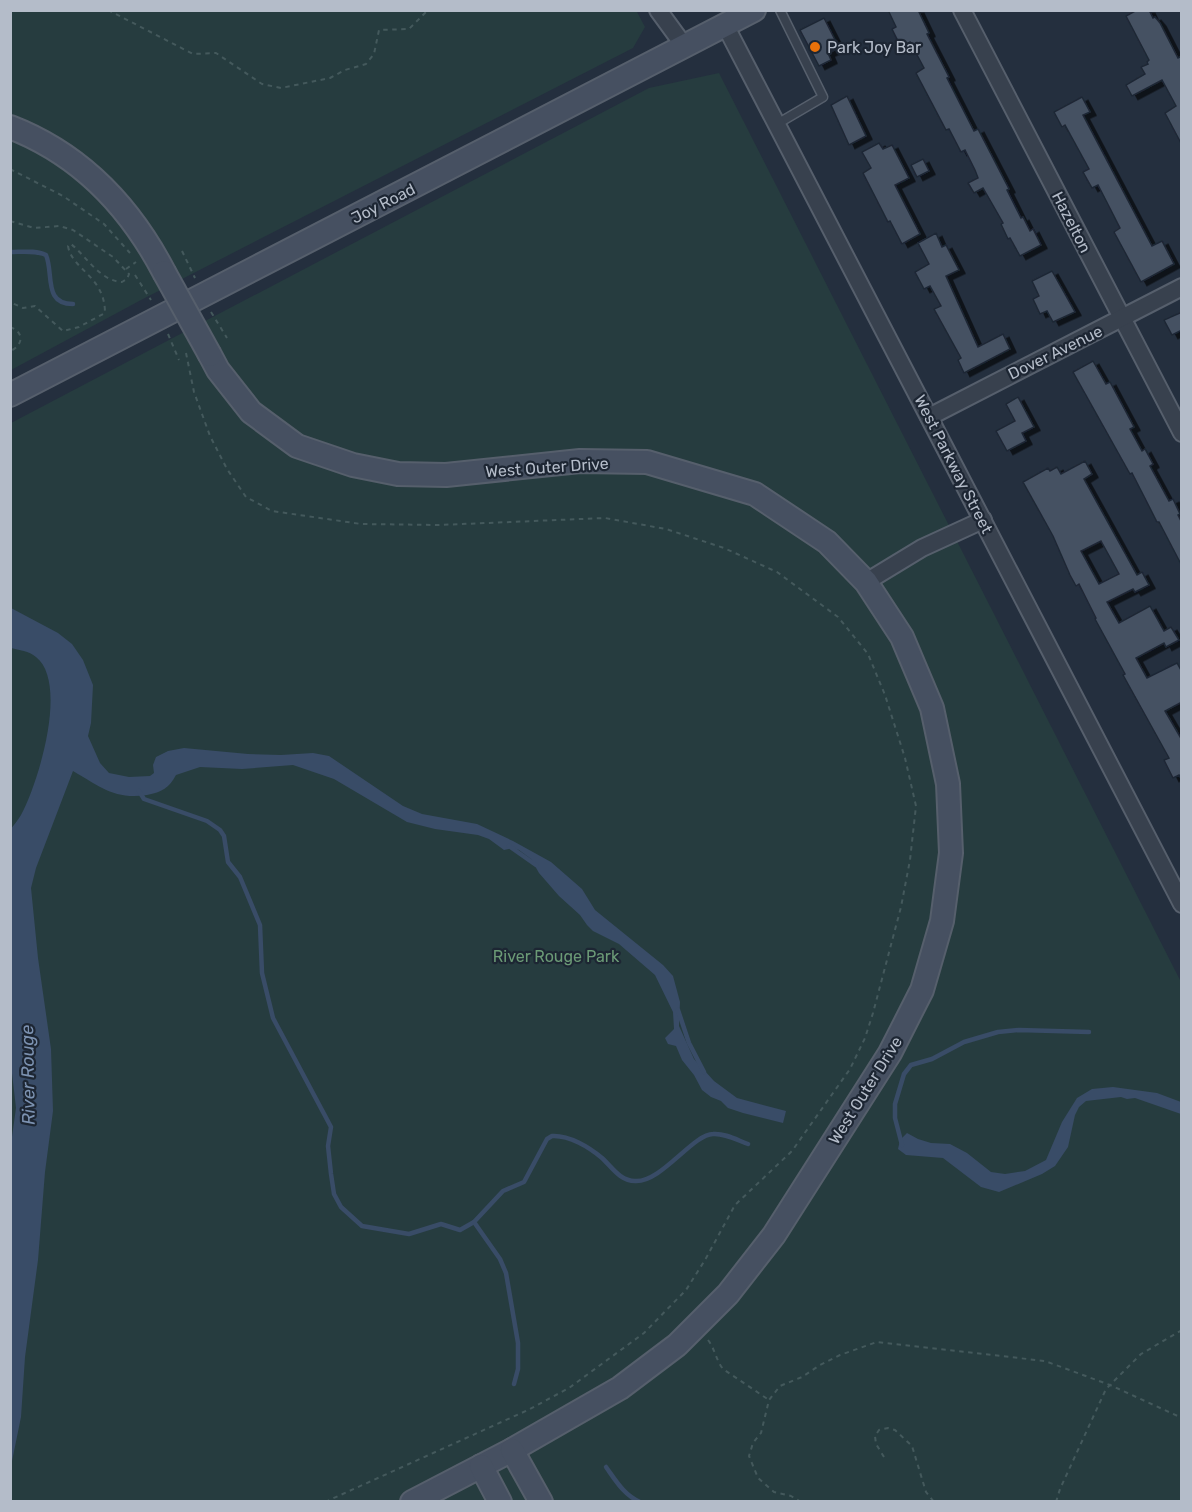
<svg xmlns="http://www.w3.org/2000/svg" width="1192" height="1512" viewBox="0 0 1192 1512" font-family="Rubik,sans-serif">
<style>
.green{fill:#263c3f}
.water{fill:#394c67}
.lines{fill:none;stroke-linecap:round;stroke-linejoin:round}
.stream{stroke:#394c67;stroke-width:4.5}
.building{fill:#455162;stroke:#1f2835;stroke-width:1.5;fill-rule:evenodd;filter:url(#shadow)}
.service-casing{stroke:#565f6c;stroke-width:11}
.minor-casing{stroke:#565f6c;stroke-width:20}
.secondary-casing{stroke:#565f6c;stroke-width:26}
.path{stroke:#44595c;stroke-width:2;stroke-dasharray:4.5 4.5;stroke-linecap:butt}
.service{stroke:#38414e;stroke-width:8}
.minor{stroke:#38414e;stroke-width:16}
.secondary{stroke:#465061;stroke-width:22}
.secondary-bridge-casing{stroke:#565f6c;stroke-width:26;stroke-linecap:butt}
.secondary-bridge{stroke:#465061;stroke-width:22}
.food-dot{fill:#e8710a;stroke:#1d2633;stroke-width:2}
.labels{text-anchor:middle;stroke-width:4.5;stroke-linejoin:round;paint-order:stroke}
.poi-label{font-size:16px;fill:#b4bcc9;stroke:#1d2633;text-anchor:start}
.street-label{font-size:16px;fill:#b4bcc9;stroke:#1d2633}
.park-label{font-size:16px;fill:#6b9a76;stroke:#1d2633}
.water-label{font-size:18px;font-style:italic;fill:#7c92b1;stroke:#1d2633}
</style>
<defs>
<filter id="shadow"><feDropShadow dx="6" dy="3.5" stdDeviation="0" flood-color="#0009"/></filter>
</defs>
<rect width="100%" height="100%" fill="#242f3e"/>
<g class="green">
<path d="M636,10L645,27L633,48L141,300L11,370V11Z"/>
<path d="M719,73L1181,982V1501H11V423L649,88Z"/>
</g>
<g class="water">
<path d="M11,608L58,633L72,644L83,660L93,685L91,723L88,736L100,763L109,773L129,777L150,776L154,773L153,765L156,757L168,751L184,748L248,754L281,755L313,753L329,756L403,806L422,814L477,824L513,841L551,862L582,889L595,910L663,965L673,976L680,1002L679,1026L694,1059L714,1081L737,1098L786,1111L783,1123L743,1113L728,1108L721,1101L711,1097L702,1090L694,1075L682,1060L676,1046L668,1044L665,1038L674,1029L673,1012L655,975L619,944L593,931L587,925L580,915L559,896L539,873L531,859L519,850L513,848L504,850L489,839L478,835L435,829L407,822L334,779L293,765L242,769L200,767L176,775C169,788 162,792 147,795C114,800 99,786 73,771L36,868L31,888L38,958L51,1049L53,1111L45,1172L38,1260L25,1357L21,1417L11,1466L10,1151L16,1108L10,1056V830C14,825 18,820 21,815C38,784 69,683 36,657C29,651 19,650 11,648Z"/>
<path d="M1113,1087L1157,1093L1181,1102V1114L1135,1098L1127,1099L1121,1097L1086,1101L1079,1107L1075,1115L1068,1147L1055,1166L1042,1174L999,1192L981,1187L943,1158L906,1155L898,1149L900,1140L907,1133L918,1139L931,1143L950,1144L967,1153L991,1172L1005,1174L1025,1171L1046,1160L1062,1122L1077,1098L1092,1089Z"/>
</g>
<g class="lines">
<g class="stream">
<path d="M10,252C22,252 36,250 46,255C54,274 43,304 73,304"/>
<path d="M139,791L144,799L207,821L220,830L224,836L228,862L240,877L260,925L262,973L273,1018L331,1127L328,1146L331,1174L334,1194L341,1207L362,1226L409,1234L441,1224L460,1230L474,1222L503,1191L524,1182L547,1139L552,1136C569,1135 589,1147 602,1158C612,1167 620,1181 635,1181C661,1183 693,1134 713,1134C725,1133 737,1140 748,1144"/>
<path d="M509,846L536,865"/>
<path d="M678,1010L689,1043L704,1072"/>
<path d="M902,1145L895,1118V1104L904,1074L911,1065L932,1059L964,1042L998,1032L1019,1030L1089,1032"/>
<path d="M474,1222L500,1259L506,1273L518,1343V1369L514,1384"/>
<path d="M606,1467C616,1481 624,1495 640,1502"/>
</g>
</g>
<g class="building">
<path d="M888,10H918L929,33L927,34L949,77L947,78L974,131L978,129L1009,189L1007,190L1021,218L1023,217L1030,231L1033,229L1041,245L1020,256L1010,238L1008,239L1001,224L1003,223L983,188L974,193L968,183L978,178L975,170L965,150L961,152L949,129L946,130L916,73L924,68L910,42L901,47L892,29L896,27Z"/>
<path d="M1137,10H1149L1153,18L1155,17L1160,23L1178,58L1182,56V145L1165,113L1176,106L1162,80L1132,96L1126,85L1145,74L1141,67L1148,64L1147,62L1149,60L1126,16Z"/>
<path d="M824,18L839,48L828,53L831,60L819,66L800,30Z"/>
<path d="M847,96L866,136L849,145L831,105Z"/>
<path d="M1082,97L1090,112L1083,115L1152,246L1162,241L1174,264L1141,282L1114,232L1120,228L1098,185L1092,188L1083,172L1089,169L1065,125L1062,127L1054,112Z"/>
<path d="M879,143L883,149L892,145L909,178L895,185L920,234L902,244L890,221L888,222L863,173L871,168L862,152Z"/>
<path d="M923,159L929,171L917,177L911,165Z"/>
<path d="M936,233L942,247L946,245L959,270L946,276L978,347L1003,334L1010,349L964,373L958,360L961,358L934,309L941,306L930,286L924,289L915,272L929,264L918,243Z"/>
<path d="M1052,271L1075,312L1053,322L1047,311L1040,314L1033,299L1039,296L1032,281Z"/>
<path d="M1182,312V330L1172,335L1164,320Z"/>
<path d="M1093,361L1106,384L1110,382L1134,427L1130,429L1142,451L1145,449L1153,464L1150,466L1169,501L1173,499L1180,514L1178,515L1182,523V566L1159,522H1157L1132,473L1130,474L1073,372Z"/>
<path d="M1018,397L1034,427L1022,433L1026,441L1007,451L996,431L1015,421L1006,404Z"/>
<path d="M1085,461L1092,474L1084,479L1137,575L1142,572L1149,585L1135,592L1133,589L1107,602L1119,623L1150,606L1164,631L1171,627L1179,640L1166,647L1164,643L1136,658L1147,678L1177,663L1182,672V702L1165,711L1182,740V780L1179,775L1173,778L1164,760L1169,758L1123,675L1125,674L1095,619L1096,618L1079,584L1076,586L1070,575L1053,536L1023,482L1048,468L1050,471L1057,467L1061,474ZM1101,541L1119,574L1099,584L1081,551Z"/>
</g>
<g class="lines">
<g class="service-casing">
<path id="service" d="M777,124L823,97L780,10"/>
</g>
<g class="minor-casing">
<g id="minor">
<path d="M658,10L685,47"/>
<path d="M962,10L1182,433"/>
<path d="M725,25L1182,904"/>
<path d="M929,417L1182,287"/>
<path d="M866,582L922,548L983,520"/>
</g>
</g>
<g class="secondary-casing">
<g id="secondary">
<path d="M10,127C80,154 130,207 164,272"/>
<path d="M210,355L218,370L251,412L297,446L353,465L398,474L446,475L580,461L647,462L755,494L827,542L866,582L902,637L932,708L948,784L951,853L942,921L922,990L890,1053L774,1235L728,1294L677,1345L620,1388L512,1450L412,1502"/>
<path d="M10,395L754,10"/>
<path d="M512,1450L541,1502"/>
<path d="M481,1466L500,1502"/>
</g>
</g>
<g class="path">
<path d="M108,10L193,54L216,53L262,84L281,88L330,78L345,70L366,64L374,54L379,30L409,29L428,10"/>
<path d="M10,169L63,196L104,224L130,253"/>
<path d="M10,221L34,228L59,226L73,230L113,257L129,274L127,279L122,282C100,281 86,256 71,244L68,246C72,270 105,276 105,313L79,327L63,331L35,306L23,308L10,302"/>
<path d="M182,251L195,278"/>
<path d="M126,269L136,262"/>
<path d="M135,275L151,300"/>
<path d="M211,312L227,338"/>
<path d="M10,327C25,332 23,346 10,351"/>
<path d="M168,334L179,360"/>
<path d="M186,353L194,392L210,436L227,469L246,497L272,511L361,524L439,525L605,518L666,529L724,548L777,572L838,617L868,654L885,695L905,758L916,806L910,860L901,907L873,1013L865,1038L850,1069L792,1151L735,1205L705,1260L686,1290L644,1333L569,1388L528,1410L325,1502"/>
<path d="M708,1340C715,1349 716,1360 723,1369L769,1400"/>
<path d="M884,1457L876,1444L875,1436L879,1430L888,1428L895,1430L912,1446L926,1492L934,1502"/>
<path d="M801,1502L791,1496L774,1492L758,1478L749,1456L753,1443L761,1433L769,1400L780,1386L802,1377L820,1365L840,1355L877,1342L1045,1361L1110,1385L1182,1418"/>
<path d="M1056,1502L1060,1489L1106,1389L1141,1354L1182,1330"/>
</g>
<use href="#service" class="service"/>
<use href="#minor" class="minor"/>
<use href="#secondary" class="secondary"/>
<g class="secondary-bridge-casing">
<path id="secondary-bridge" d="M164,272L210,355"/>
</g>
<use href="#secondary-bridge" class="secondary-bridge"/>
</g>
<circle class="food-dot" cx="815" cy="47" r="6"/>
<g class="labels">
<g class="poi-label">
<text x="827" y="53">Park Joy Bar</text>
</g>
<g class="street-label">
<text transform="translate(383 203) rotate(-27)" y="6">Joy Road</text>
<text transform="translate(1072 222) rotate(63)" y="6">Hazelton</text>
<text transform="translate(1055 352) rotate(-26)" y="6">Dover Avenue</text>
<text transform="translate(954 464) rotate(63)" y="6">West Parkway Street</text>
<text transform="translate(547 467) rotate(-4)" y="6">West Outer Drive</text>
<text transform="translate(865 1090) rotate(-58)" y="6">West Outer Drive</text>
</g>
<g class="park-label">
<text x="556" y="962">River Rouge Park</text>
</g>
<g class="water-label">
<text transform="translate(28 1075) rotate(-91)" y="6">River Rouge</text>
</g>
</g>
<rect width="1192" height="1512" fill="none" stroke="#b4bcc9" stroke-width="24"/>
</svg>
